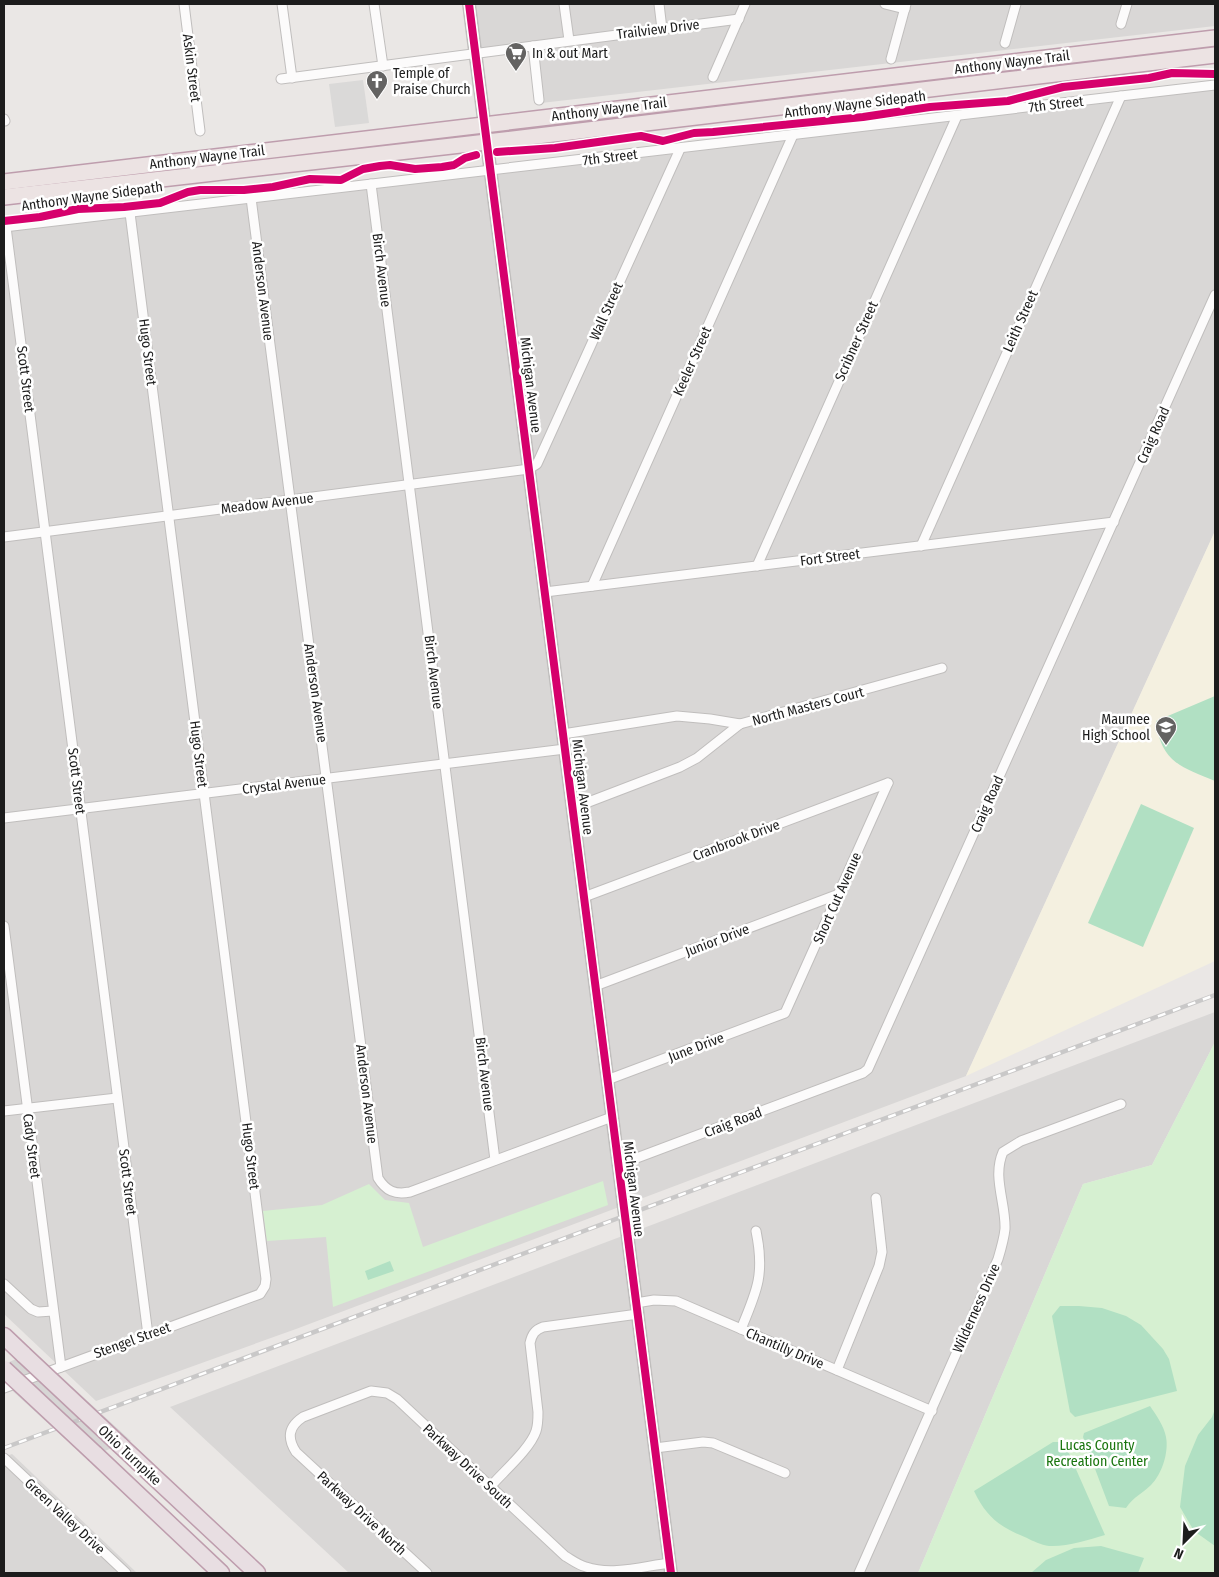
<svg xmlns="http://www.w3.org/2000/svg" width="1219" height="1577" viewBox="0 0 1219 1577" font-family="'Fira Sans Condensed',sans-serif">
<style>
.residential{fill:#d9d7d6}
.education{fill:#f4f0e0}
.park{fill:#d6f0d1}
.pitch{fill:#b1e0c3}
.parking{fill:#dad9d8}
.pier{fill:#d7d6d5}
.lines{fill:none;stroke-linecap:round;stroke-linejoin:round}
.minor-casing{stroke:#c0bebd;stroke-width:11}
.tertiary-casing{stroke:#c0bebd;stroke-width:14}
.trunk-casing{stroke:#be9dad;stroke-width:18}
.motorway-casing{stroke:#be9dad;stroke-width:19}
.minor{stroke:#fcfbfb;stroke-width:9}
.tertiary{stroke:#fcfbfb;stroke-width:11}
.trunk{stroke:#ece3e3;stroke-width:15}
.motorway{stroke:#e8dee2;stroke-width:16}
.rail-casing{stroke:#c9c8c8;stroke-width:4.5}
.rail{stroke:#fff;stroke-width:2.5;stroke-dasharray:8;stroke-linecap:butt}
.motorway-bridge-casing{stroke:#be9dad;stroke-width:19;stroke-linecap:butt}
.motorway-bridge{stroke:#e8dee2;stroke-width:16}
.cycleway-casing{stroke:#fff;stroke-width:11}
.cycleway{stroke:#d6006c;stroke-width:8}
.labels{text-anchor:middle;stroke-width:5;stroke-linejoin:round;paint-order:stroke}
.street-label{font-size:14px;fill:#1c1c1c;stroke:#fff}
.poi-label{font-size:14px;fill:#1c1c1c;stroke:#fff;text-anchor:start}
.park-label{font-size:14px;fill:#1a750f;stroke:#fff}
</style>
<rect width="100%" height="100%" fill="#eae7e5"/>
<g class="residential">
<path d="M469,4H1215V26L541,103L533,46L476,53Z"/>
<path d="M1215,80V531L966,1076L296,1329L96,1401L4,1314V223Z"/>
<path d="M1215,1012V1042L1152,1165L1083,1184L918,1573H349L170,1407Z"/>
<path d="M12,1454L137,1573H4V1457Z"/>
</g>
<path class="education" d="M1215,531V961L966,1076Z"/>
<g class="park">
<path d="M1215,1042V1573H918L1083,1184L1152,1165Z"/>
<path d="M603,1181L608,1205L333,1307L326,1237L267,1241L263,1211L322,1205L369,1184L385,1200L409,1203L423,1247Z"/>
</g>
<g class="pitch">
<path d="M1215,696V781C1181,767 1161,762 1156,721Z"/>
<path d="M1141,804L1194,828L1143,947L1088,923Z"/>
<path d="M390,1261L394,1271L368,1280L365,1271Z"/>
<path d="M1060,1306H1079L1102,1308L1126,1316L1141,1325L1163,1349L1169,1359L1177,1391L1075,1417L1070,1412L1052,1316Z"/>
<path d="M1150,1406C1156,1415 1164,1426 1166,1437C1169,1452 1162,1474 1151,1485C1143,1493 1133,1497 1126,1508L1109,1506L1083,1437L1084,1433Z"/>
<path d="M1215,1409V1546L1194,1531L1180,1507L1185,1466L1198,1435L1212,1417Z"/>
<path d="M1053,1442H1064L1105,1535C1088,1540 1067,1547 1049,1546C1041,1545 1033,1541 1027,1538C1000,1527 987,1518 974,1491Z"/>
<path d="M1101,1546L1144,1558L1138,1573H1031L1046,1560L1074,1548Z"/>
</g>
<path class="parking" d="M363,80L369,123L335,127L329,84Z"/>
<path class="pier" d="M34,1352L131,1441L86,1458L4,1383V1364Z"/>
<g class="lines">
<g class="minor-casing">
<g id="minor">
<path d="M184,4L200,131"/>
<path d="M282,4L292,78"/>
<path d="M374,4L383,66"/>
<path d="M564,4L569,40"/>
<path d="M659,4L662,29"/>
<path d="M885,4L905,9"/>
<path d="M1121,24L1127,4"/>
<path d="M1005,43L1016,4"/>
<path d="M533,46L539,100"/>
<path d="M891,59L906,4"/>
<path d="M713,77L745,4"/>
<path d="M281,79L739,19"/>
<path d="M4,119L5,121"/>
<path d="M371,184L495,1160"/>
<path d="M251,198L378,1178C386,1191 395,1195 410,1192L612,1117"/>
<path d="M4,227L1215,85"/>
<path d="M6,227L148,1335"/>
<path d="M4,537L529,469L537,464L680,149"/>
<path d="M921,546L1121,96"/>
<path d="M757,566L957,116"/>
<path d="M592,586L793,135"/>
<path d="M545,592L1114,522"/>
<path d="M563,734L677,716L710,719L740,724"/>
<path d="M573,808L680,767L697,758L740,724L942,668"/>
<path d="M4,818L565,749"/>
<path d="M584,897L888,783"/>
<path d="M4,926L61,1367"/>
<path d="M595,986L839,894"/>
<path d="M607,1080L785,1013L888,783"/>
<path d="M4,1111L117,1098"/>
<path d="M618,1165L863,1073L868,1069L1215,295"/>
<path d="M4,1284L31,1309L38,1312L53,1311"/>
<path d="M636,1303L654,1300L676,1301L932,1411"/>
<path d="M741,1329C757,1291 765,1274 756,1231"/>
<path d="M837,1370L879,1266L882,1252L876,1198"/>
<path d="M4,1388L260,1294L265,1286L266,1279L130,213"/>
<path d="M655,1448L703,1442L713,1443L785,1473"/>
<path d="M4,1458L126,1573"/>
<path d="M490,1487C503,1472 530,1449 536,1431C538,1425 538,1418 538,1412L530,1343C532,1334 535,1330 543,1327L638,1314"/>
<path d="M427,1573L296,1452C287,1438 288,1427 303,1417L371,1391L387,1393L397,1399L565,1556C572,1560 578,1565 586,1567C612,1576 644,1566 670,1563"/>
<path d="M859,1573L998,1259C1001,1249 1004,1239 1005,1229C1006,1203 992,1177 1003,1152L1021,1141L1121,1104"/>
</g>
</g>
<g class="tertiary-casing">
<path id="tertiary" d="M469,4L671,1573"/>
</g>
<g class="trunk-casing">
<g id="trunk">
<path d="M4,182L1215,38"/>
<path d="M4,197L487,142L1215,55"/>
</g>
</g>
<g class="motorway-casing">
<g id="motorway">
<path d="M4,1336L24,1355"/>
<path d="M120,1445L257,1573"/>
<path d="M95,1454L221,1573"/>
</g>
</g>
<use href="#minor" class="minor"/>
<use href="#tertiary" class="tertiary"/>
<use href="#trunk" class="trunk"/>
<use href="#motorway" class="motorway"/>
<g class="rail-casing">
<path id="rail" d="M4,1448L1215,995"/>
</g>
<use href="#rail" class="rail"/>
<g class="motorway-bridge-casing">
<g id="motorway-bridge">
<path d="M24,1355L120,1445"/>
<path d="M4,1369L95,1454"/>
</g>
</g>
<use href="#motorway-bridge" class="motorway-bridge"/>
<g class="cycleway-casing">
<g id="cycleway">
<path d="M469,4L671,1573"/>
<path d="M497,152L555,148L641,136L663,141L694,133L713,132L863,117L930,107L1008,101L1063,87L1149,78L1172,73L1215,74"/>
<path d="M4,221L40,217L78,209L124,207L160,203L188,192L200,190H244L273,187L310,179L341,180L363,169L380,166L390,165L415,169L442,167L454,165L465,158L476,155"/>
</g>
</g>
<use href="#cycleway" class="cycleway"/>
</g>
<defs>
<g id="supermarket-pin" transform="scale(1.125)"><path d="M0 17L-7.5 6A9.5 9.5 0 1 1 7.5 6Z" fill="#646362" stroke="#fff"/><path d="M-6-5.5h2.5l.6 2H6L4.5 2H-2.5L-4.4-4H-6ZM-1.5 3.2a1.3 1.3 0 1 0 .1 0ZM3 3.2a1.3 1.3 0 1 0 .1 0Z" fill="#fff"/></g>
<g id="church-pin" transform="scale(1.125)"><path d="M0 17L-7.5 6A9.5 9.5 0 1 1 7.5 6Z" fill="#646362" stroke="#fff"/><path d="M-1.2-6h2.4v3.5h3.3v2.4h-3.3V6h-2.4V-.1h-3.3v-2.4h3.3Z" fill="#fff"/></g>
<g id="school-pin" transform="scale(1.125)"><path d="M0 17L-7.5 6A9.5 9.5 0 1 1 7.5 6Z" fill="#646362" stroke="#fff"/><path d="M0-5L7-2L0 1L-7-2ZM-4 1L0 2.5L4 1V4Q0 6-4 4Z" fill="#fff"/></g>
</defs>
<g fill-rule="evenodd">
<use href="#supermarket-pin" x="516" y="53"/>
<use href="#church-pin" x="377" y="81"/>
<use href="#school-pin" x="1166" y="727"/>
</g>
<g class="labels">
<g class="street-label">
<text transform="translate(658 29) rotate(-7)" y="5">Trailview Drive</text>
<text transform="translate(1012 62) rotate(-7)" y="5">Anthony Wayne Trail</text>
<text transform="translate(192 68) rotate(83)" y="5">Askin Street</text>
<text transform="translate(855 104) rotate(-7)" y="5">Anthony Wayne Sidepath</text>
<text transform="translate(1056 104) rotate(-7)" y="5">7th Street</text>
<text transform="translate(609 109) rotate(-7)" y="5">Anthony Wayne Trail</text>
<text transform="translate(207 157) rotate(-7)" y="5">Anthony Wayne Trail</text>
<text transform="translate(610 157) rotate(-7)" y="5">7th Street</text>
<text transform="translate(92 196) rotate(-8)" y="5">Anthony Wayne Sidepath</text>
<text transform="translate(382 270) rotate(83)" y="5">Birch Avenue</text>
<text transform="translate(263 291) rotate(83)" y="5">Anderson Avenue</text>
<text transform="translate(606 311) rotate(-66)" y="5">Wall Street</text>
<text transform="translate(1020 321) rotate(-66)" y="5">Leith Street</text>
<text transform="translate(856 341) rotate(-66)" y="5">Scribner Street</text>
<text transform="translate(148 352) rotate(83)" y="5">Hugo Street</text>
<text transform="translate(692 361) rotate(-66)" y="5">Keeler Street</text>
<text transform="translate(26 379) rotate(83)" y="5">Scott Street</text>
<text transform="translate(531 385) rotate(83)" y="5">Michigan Avenue</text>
<text transform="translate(1153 435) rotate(-66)" y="5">Craig Road</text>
<text transform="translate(267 503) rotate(-7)" y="5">Meadow Avenue</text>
<text transform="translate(830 557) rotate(-7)" y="5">Fort Street</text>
<text transform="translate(434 672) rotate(83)" y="5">Birch Avenue</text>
<text transform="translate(316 693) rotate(82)" y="5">Anderson Avenue</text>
<text transform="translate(808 706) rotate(-15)" y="5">North Masters Court</text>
<text transform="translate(199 754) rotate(83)" y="5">Hugo Street</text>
<text transform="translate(77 781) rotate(83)" y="5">Scott Street</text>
<text transform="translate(284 784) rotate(-7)" y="5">Crystal Avenue</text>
<text transform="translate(583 787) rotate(83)" y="5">Michigan Avenue</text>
<text transform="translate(987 804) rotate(-66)" y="5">Craig Road</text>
<text transform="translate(736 840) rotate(-21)" y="5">Cranbrook Drive</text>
<text transform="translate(837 898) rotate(-66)" y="5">Short Cut Avenue</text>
<text transform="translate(717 940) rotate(-21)" y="5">Junior Drive</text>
<text transform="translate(696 1047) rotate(-21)" y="5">June Drive</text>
<text transform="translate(485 1074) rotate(83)" y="5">Birch Avenue</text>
<text transform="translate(367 1094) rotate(83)" y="5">Anderson Avenue</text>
<text transform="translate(733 1122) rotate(-21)" y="5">Craig Road</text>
<text transform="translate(32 1146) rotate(83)" y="5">Cady Street</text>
<text transform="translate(251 1156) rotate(83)" y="5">Hugo Street</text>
<text transform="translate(128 1182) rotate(83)" y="5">Scott Street</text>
<text transform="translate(634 1189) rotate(83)" y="5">Michigan Avenue</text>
<text transform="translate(976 1308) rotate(-66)" y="5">Wilderness Drive</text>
<text transform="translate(132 1340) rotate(-20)" y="5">Stengel Street</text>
<text transform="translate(785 1348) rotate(23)" y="5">Chantilly Drive</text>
<text transform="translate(130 1455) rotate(43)" y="5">Ohio Turnpike</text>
<text transform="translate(468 1466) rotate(43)" y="5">Parkway Drive South</text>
<text transform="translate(362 1513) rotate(43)" y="5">Parkway Drive North</text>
<text transform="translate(65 1516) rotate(43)" y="5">Green Valley Drive</text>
</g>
<g class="poi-label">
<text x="532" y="58">In &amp; out Mart</text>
<text x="393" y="78">Temple of<tspan x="393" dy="16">Praise Church</tspan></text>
<text x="1150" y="724" text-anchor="end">Maumee<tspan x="1150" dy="16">High School</tspan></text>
</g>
<g class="park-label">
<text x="1097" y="1450">Lucas County<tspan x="1097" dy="16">Recreation Center</tspan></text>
</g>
</g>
<rect width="1219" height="1577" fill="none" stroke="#1c1c1c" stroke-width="10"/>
<g transform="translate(1184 1542) rotate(204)" stroke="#ffffff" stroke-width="4" paint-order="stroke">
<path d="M0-4L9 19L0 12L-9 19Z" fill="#1c1c1c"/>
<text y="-8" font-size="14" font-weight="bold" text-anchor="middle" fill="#1c1c1c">N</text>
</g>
</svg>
